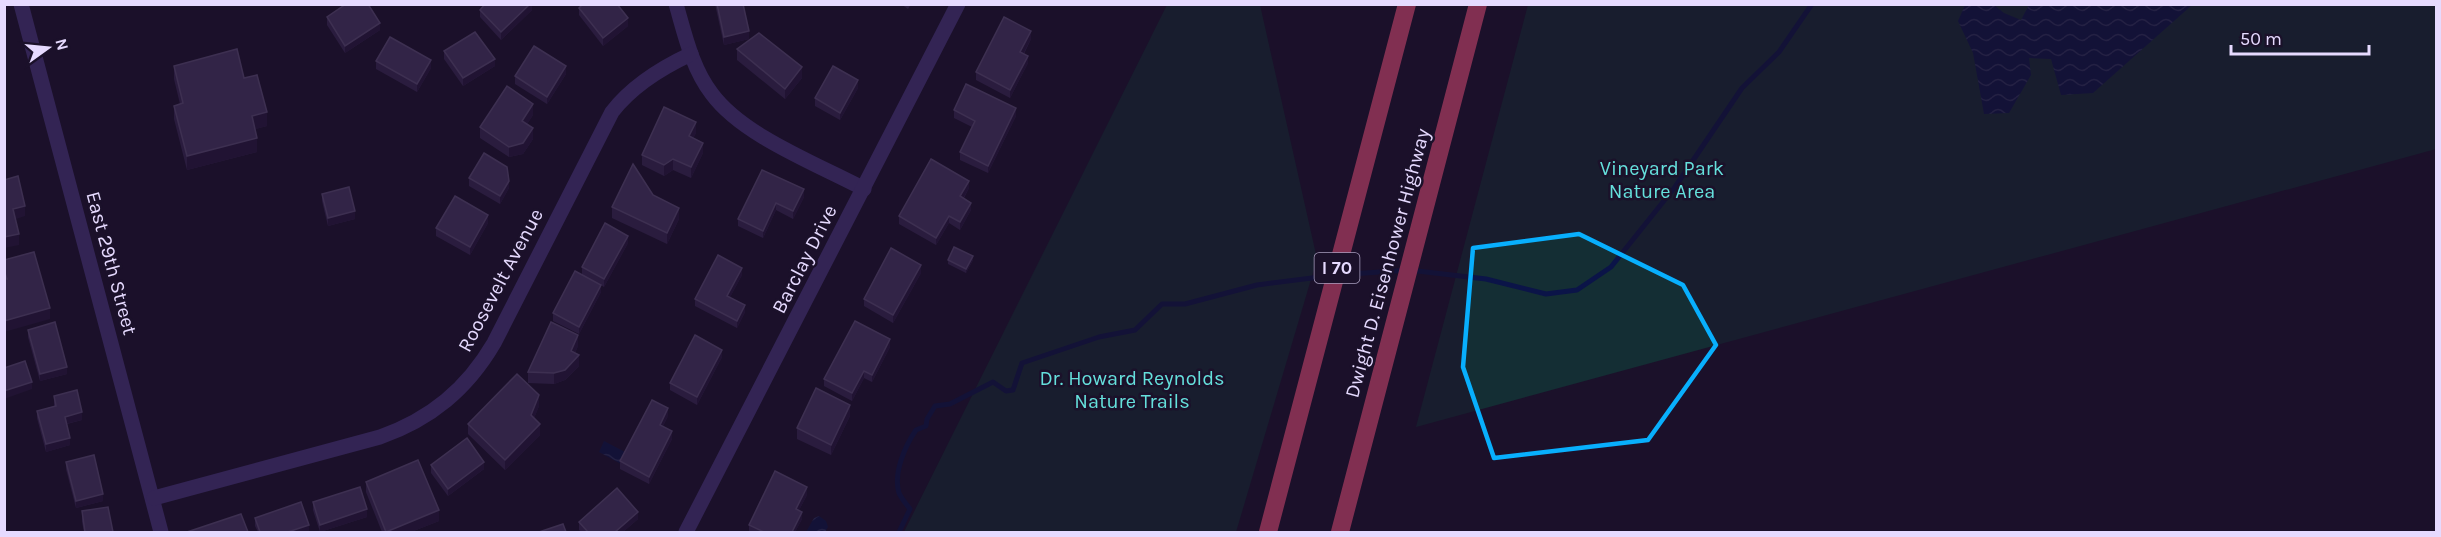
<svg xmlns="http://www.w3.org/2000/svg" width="2441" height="537" viewBox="0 0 2441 537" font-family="Karla,sans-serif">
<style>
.green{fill:#142e34}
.water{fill:url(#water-waves)}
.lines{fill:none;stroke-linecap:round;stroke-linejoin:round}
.stream{stroke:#0b1448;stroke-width:5}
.minor{stroke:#503c88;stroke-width:15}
.motorway{stroke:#fd5682;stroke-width:18}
.wall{fill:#3d2a58}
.shaded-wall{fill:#28183e}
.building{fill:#4f3d6a;stroke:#675681;stroke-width:1.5}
.marked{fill:none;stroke:#08affd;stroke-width:4.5;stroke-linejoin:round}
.labels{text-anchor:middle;stroke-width:5;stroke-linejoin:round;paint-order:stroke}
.shield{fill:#1b112a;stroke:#a99ebf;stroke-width:1.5}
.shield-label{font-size:18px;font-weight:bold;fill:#e6daff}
.park-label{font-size:20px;fill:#65e0dc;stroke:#1b112a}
.street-label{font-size:20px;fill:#e6daff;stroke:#1b112a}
</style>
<defs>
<pattern id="water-waves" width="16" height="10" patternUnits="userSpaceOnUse" patternTransform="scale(1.5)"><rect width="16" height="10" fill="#0b1448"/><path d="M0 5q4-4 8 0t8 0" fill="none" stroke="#2f3663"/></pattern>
</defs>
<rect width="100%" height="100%" fill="#1b112a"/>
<g class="green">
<path d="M1167,5H1260L1317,259L1236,532H904Z"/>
<path d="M1528,5H2436V149L1416,427Z"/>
</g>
<g class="water">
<path d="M1965,5H1994L2004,13L2021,20L2029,5H2192L2093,93L2061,95L2051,59L2029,58L2031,75L2009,113L1984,114L1973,53L1958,21Z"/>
<path d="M604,441L627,453L621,464L599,452Z"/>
<path d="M819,516L826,521L828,527L825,532H806L814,518Z"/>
</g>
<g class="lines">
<path class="stream" d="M899,532L910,509C907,505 901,498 899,493C893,473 905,446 916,430L926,426L927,419L935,406L950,404L993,382L1006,391L1013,390L1022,363L1099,337L1135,330L1162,304H1185L1257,285L1336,275L1409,270L1486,279L1546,294L1577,290L1611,267L1675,187L1742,88L1779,52L1812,4"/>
<g class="minor">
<path d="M21,4L161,532"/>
<path d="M676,4C685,35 692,68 712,94C743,136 817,164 864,189"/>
<path d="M154,498L380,437C431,419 467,389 494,343L612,112C632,86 661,68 691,54"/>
<path d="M686,532L958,4"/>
</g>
<g class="motorway">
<path d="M1268,532L1407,4"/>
<path d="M1340,532L1478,4"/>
</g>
</g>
<g class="wall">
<path d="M532,4V10L501,40L480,17V10Z"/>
<path d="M715,4H743L749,39L724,45Z"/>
<path d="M901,4H911L908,9Z"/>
<path d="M579,8L628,26L603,46L579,15Z"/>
<path d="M327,17L380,30L345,53L327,25Z"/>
<path d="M1031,39L1024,54L1028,63L1010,98L976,80V72Z"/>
<path d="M737,49L802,78L785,99L737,60Z"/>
<path d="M444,51L495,66L463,86L444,59Z"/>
<path d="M376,61L431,68L417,92L376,69Z"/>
<path d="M174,66L244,78L267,126L255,129L257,152L187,170L174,119V106L180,104L174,79Z"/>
<path d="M566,74L547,104L515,84V76Z"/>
<path d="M858,88L840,120L815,106V98Z"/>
<path d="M954,110L1016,116L988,173L960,160V152L972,127L954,118Z"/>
<path d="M533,115L527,124L533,139L523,154L509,157L480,138V127Z"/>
<path d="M696,133L693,138L703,153L691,178L673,170L664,176L642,165V155Z"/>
<path d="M762,170L804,197L793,219L776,210L763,238L738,226V219Z"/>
<path d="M469,178L509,188L500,204L469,186Z"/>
<path d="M969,188L964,198L971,210L960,230L949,223L936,245L899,224V216Z"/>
<path d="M322,194L355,219L328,226L322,201Z"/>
<path d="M653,195L679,219L667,244L612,218V207Z"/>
<path d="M488,223L470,255L436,236V228Z"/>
<path d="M628,243L604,287L601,285V292L579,334L553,321V313L582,275V267Z"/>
<path d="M948,260H973L966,273L948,264Z"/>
<path d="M921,273L893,323L864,306V299Z"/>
<path d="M742,275L730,297L745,312L737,328L695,306V299Z"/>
<path d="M28,330L67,374L40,381L28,337Z"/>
<path d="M578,346L575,353L579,366L565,380L554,384L528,383V372Z"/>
<path d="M890,347L872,382L864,378L852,401L824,386V379Z"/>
<path d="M722,357L697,405L670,390V383Z"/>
<path d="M54,396L82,420L67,424L70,445L46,452L37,418V411L54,406Z"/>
<path d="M539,406L534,418L540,435L505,470L468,434V424Z"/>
<path d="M668,416L663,426L672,439L649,484L620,469V461Z"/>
<path d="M850,416L831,455L797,439V428Z"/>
<path d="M66,462L103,501L76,508L66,469Z"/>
<path d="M431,465L484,469L448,496L431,473Z"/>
<path d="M366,482L439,521L411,532H382L366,492Z"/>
<path d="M807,495L799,510L802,519L795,532H749V525Z"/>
<path d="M313,502L367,517L320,532L313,510Z"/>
<path d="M82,511L113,532H84L82,522Z"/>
<path d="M255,518L309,532H258L255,526Z"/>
<path d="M638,519L623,532H582L579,530V522Z"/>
</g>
<g class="shaded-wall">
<path d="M530,4H532V10L501,40V32Z"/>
<path d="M628,18V26L603,46V38Z"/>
<path d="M380,23V30L345,53V46Z"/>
<path d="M749,31V39L724,45V37Z"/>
<path d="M1031,31V39L1020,60V52Z"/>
<path d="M1028,56V63L1010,98V90Z"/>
<path d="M495,59V66L463,86V78Z"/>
<path d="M431,60V68L417,92V84Z"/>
<path d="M566,66V74L547,104V97Z"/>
<path d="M802,67V78L785,99V89Z"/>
<path d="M858,80V88L840,120V113Z"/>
<path d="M533,104V115L522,132V121Z"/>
<path d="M1016,108V116L988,173V166Z"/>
<path d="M267,112V126L252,130V116Z"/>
<path d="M696,122V133L689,147V136Z"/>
<path d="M533,128V139L523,154L509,157V147Z"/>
<path d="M257,138V152L187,170V156Z"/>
<path d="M703,143V153L691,178V167Z"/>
<path d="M673,159V170L664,176V165Z"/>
<path d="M509,181V188L500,204V196Z"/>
<path d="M969,181V188L960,204V196Z"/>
<path d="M804,189V197L793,219V211Z"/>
<path d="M776,203V210L763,238V231Z"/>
<path d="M971,203V210L960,230V222Z"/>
<path d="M25,206V216L13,220V209Z"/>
<path d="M679,208V219L667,244V233Z"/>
<path d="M355,211V219L328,226V218Z"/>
<path d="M488,215V223L470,255V247Z"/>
<path d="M949,216V223L936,245V238Z"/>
<path d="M19,234V245L4,248V237Z"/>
<path d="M628,236V243L604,287V279Z"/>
<path d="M973,256V260L966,273V269Z"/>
<path d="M921,265V273L893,323V315Z"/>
<path d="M742,268V275L727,303V296Z"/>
<path d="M601,285V292L579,334V327Z"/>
<path d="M745,305V312L737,328V321Z"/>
<path d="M50,308V319L4,332V321Z"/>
<path d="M578,335V346L571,362V351Z"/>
<path d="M890,339V347L872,382V375Z"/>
<path d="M722,350V357L697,405V397Z"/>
<path d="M579,355V366L565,380L554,384V373Z"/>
<path d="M67,367V374L40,381V374Z"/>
<path d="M864,371V378L852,401V393Z"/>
<path d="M32,382V389L4,399V391Z"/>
<path d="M539,395V406L531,426V415Z"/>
<path d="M850,405V416L831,455V445Z"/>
<path d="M668,408V416L660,432V425Z"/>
<path d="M82,412V420L65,424V417Z"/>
<path d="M540,424V435L505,470V460Z"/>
<path d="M672,431V439L649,484V477Z"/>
<path d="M70,438V445L46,452V444Z"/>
<path d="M484,462V469L448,496V489Z"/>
<path d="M807,487V495L796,516V509Z"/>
<path d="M103,494V501L76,508V501Z"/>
<path d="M367,509V517L320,532V525Z"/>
<path d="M439,510V521L411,532H386Z"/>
<path d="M638,512V519L623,532H615Z"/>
<path d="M802,512V519L795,532H792Z"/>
<path d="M309,525V532H288Z"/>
</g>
<g class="building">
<path d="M346,4H368L380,23L345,46L327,17Z"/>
<path d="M485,4H530L501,32L480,10Z"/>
<path d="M583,4H617L628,18L603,38L579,8Z"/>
<path d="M717,4H743L749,31L724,37Z"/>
<path d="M1004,17L1031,31L1020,52L1028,56L1010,90L976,72Z"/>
<path d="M475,32L495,59L463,78L444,51Z"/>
<path d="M759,33L802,67L785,89L737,49Z"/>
<path d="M390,37L431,60L417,84L376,61Z"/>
<path d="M534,46L566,66L547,97L515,76Z"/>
<path d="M237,49L244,78L257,75L267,112L252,116L257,138L187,156L174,106L183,103L174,66Z"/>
<path d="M833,66L858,80L840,113L815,98Z"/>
<path d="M966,84L1016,108L988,166L960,152L975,121L954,110Z"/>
<path d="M507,86L533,104L522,121L533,128L523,143L509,147L480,127Z"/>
<path d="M664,107L696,122L689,136L703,143L691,167L673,159L664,165L642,155Z"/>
<path d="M484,153L507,167L509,181L500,196L469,178Z"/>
<path d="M931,159L969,181L960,196L971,203L960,222L949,216L936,238L899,216Z"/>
<path d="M633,164L653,195L679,208L667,233L612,207Z"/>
<path d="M762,170L804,189L793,211L776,203L763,231L738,219Z"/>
<path d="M18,176L25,206L13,209L19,234L4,237V180Z"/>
<path d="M349,187L355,211L328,218L322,194Z"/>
<path d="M455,196L488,215L470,247L436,228Z"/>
<path d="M605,223L628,236L604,279L582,267Z"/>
<path d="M954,247L973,256L966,269L948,260Z"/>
<path d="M891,248L921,265L893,315L864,299Z"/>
<path d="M34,252L50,308L4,321V279H7L4,270V260Z"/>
<path d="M718,255L742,268L727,296L745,305L737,321L695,299Z"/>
<path d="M575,271L601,285L579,327L553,313Z"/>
<path d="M855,321L890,339L872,375L864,371L852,393L824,379Z"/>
<path d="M55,322L67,367L40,374L28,330Z"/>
<path d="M551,322L578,335L571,351L579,355L565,370L554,373L528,372Z"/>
<path d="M695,335L722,350L697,397L670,383Z"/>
<path d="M25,361L32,382L4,391V368Z"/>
<path d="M517,374L539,395L531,415L540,424L505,460L468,424Z"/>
<path d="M816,388L850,405L831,445L797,428Z"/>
<path d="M77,390L82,412L65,417L70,438L46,444L37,411L56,406L54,396Z"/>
<path d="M652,400L668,408L660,425L672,431L649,477L620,461Z"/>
<path d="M467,438L484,462L448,489L431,465Z"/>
<path d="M94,455L103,494L76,501L66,462Z"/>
<path d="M418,460L439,510L386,532L366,482Z"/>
<path d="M775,471L807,487L796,509L802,512L792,532H764L749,525Z"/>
<path d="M360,487L367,509L320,525L313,502Z"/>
<path d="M617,488L638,512L615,532H588L579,522Z"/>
<path d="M301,502L309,525L288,532H260L255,518Z"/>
<path d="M108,507L113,532H85L82,511Z"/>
<path d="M241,514L248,532H187Z"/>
<path d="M563,524L566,532H539Z"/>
</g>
<path d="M0 0H2441V537H0ZM1579,234L1683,285L1716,345L1648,440L1494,458L1463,367L1473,248Z" fill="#1b112a" fill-opacity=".55" fill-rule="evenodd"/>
<path class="marked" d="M1579,234L1683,285L1716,345L1648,440L1494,458L1463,367L1473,248Z"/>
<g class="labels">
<rect class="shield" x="1314.5" y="253" width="45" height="30" rx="4.5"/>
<g class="shield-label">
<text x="1337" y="274">I 70</text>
</g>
<g class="park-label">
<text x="1662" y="175">Vineyard Park<tspan x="1662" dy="23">Nature Area</tspan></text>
<text x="1132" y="385">Dr. Howard Reynolds<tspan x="1132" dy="23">Nature Trails</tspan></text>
</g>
<g class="street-label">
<text transform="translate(804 259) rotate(-63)" y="7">Barclay Drive</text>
<text transform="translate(112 263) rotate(75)" y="7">East 29th Street</text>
<text transform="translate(1387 263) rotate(-75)" y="7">Dwight D. Eisenhower Highway</text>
<text transform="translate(500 280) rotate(-62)" y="7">Roosevelt Avenue</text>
</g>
</g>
<rect width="2441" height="537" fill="none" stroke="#e6daff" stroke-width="12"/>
<g transform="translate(48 48) rotate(75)" stroke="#1b112a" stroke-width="4.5" paint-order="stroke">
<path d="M0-4.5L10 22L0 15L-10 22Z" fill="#e6daff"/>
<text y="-9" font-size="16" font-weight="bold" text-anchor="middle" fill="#e6daff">N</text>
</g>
<path d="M2231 45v9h138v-9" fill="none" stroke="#e6daff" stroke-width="3"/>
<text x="2240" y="45" font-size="18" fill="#e6daff" stroke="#1b112a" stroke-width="4.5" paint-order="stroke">50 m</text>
</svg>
